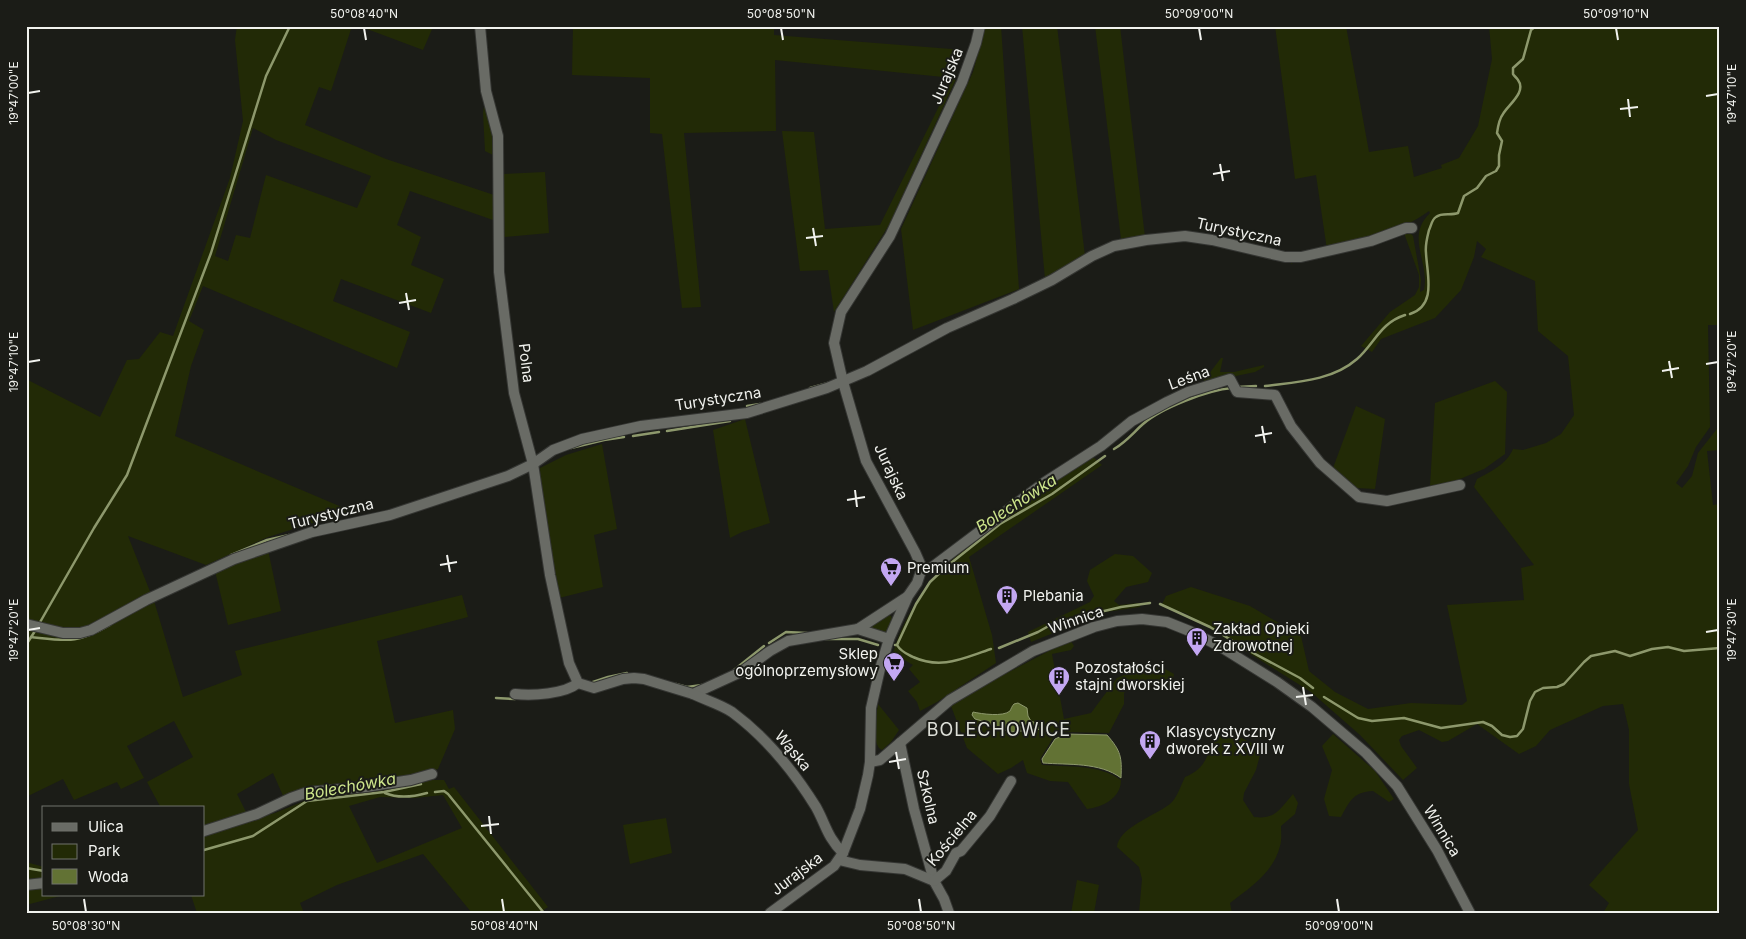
<svg xmlns="http://www.w3.org/2000/svg" width="1746" height="939" viewBox="0 0 1746 939" font-family="Inter,sans-serif">
<style>
.green{fill:#222a06;fill-rule:evenodd}
.water{fill:#627234;stroke:#8d986c}
.lines{fill:none;stroke-linecap:round;stroke-linejoin:round}
.stream{stroke:#8d986c;stroke-width:2.5}
.minor-casing{stroke:#353633;stroke-width:12}
.minor{stroke:#696b65;stroke-width:10}
.ticks{fill:none;stroke:#f1f2ee;stroke-width:2}
.labels{text-anchor:middle;stroke-width:4;stroke-linejoin:round;paint-order:stroke}
.street-label{font-size:15px;fill:#f1f2ee;stroke:#1b1c17}
.poi-label{font-size:15px;fill:#f1f2ee;stroke:#1b1c17;text-anchor:start}
.water-label{font-size:16px;font-style:italic;fill:#cde58b;stroke:#1b1c17}
.quarter-label{font-size:18px;letter-spacing:1px;fill:#dddfd8;stroke:#1b1c17}
.neatline{fill:none;stroke:#f1f2ee;stroke-width:2}
.ticks-label{font-size:12px;text-anchor:middle;fill:#f1f2ee}
</style>
<rect width="100%" height="100%" fill="#1b1c17"/>
<g class="green">
<path d="M237,26H352L331,91L319,87L305,125L386,159L494,195L493,220L410,191L397,225L421,237L411,265L444,279L431,313L341,279L333,301L410,332L397,368L203,286L189,321L204,330L191,366L175,436L351,511L268,537L206,565L128,536L151,594L65,637L154,601L183,697L242,675L235,651L462,595L468,617L377,641L395,723L453,710L455,729L438,769C405,784 360,780 324,785C310,787 297,794 284,798L273,773L237,794L247,814L204,830V808H161L147,782L193,757L174,721L127,746L144,778L121,789L117,782L74,800L63,779L26,797V379L100,417L127,360L139,359L160,332L173,336L230,178L243,121L235,40ZM253,128L276,140L371,176L357,208L266,175L250,238L236,235L228,261L215,256Z"/>
<path d="M359,26H431L433,27L423,50Z"/>
<path d="M573,26H774V35L964,50L953,77L956,79L889,225L834,312L828,270L800,271L782,131L814,132L825,229L880,225L953,78L775,60L776,131L684,133L701,307L682,308L662,134L650,133V78L572,75Z"/>
<path d="M985,26H1001L1019,289L913,330L901,229L973,72Z"/>
<path d="M1022,26H1057L1085,256L1045,279Z"/>
<path d="M1095,26H1120L1145,237L1121,239Z"/>
<path d="M1275,26H1346L1369,152L1408,146L1414,177L1442,168L1441,165L1459,158L1478,126L1492,59L1489,26H1720V325H1708L1710,427L1696,447L1688,466L1676,483L1682,488L1692,476L1698,453L1720,425V450L1707,451L1713,505L1720,504V913H1603L1609,903L1589,885L1638,830L1629,784V730L1623,704L1603,706L1550,730L1536,746L1519,754L1477,724L1448,741L1442,742L1419,730L1402,736L1399,740L1401,746L1417,768L1403,780L1360,735L1311,692L1185,613L1161,606L1166,596L1191,587L1250,606L1301,636L1309,671L1335,692L1368,709L1411,703L1462,705L1467,701L1447,605L1524,600L1521,568L1534,565L1474,487L1477,479C1490,472 1507,464 1513,449L1523,450L1546,443L1561,434L1574,415L1568,356L1538,331L1535,281L1481,257L1486,249L1477,241L1474,257L1461,290L1435,318L1381,339L1372,352L1361,346L1390,312L1415,295L1419,287V275L1404,233L1349,251L1296,261L1291,264L1292,259L1311,257L1362,246L1408,231L1413,236L1421,280L1420,292L1424,290C1430,262 1405,237 1430,213L1429,211C1398,233 1363,242 1327,250L1316,175L1295,179Z"/>
<path d="M485,101L496,133L495,156L485,151L483,113Z"/>
<path d="M545,172L549,233L504,237L503,174Z"/>
<path d="M1221,358H1223L1220,372H1234L1264,365V367L1255,372L1202,383Z"/>
<path d="M1495,381L1507,392L1505,454L1484,469L1455,481L1430,486L1435,403Z"/>
<path d="M1356,406L1385,419L1375,489L1357,488L1333,468Z"/>
<path d="M745,419L770,523L742,532L730,538L713,430Z"/>
<path d="M602,444L617,529L594,535L603,587L559,598L541,496L540,468L566,455Z"/>
<path d="M1093,457L1102,465L969,557L992,635L996,663L937,702L920,711L917,702L908,691L920,682L909,669L913,665L893,653C920,560 1018,508 1093,457Z"/>
<path d="M268,550L281,611L228,625L215,571Z"/>
<path d="M1115,554L1133,556L1152,573L1148,582L1126,587L1114,601L1119,605L1139,603L1140,607L1106,612L1031,642L1028,632L1090,602L1094,596L1087,581L1090,570Z"/>
<path d="M887,614L891,616L892,619L887,633L883,634L871,628L870,627Z"/>
<path d="M1070,640L1074,646L1071,650L1052,654L1064,719L1091,713L1117,678L1145,666L1158,665L1174,674L1172,685L1159,689C1139,677 1141,677 1124,693V704L1109,733L1065,732L1053,738L1040,759L1042,765C1067,767 1099,764 1121,780C1121,798 1103,807 1087,809L1068,782L1050,781L1027,773L1023,760L1011,768L998,774L967,748L951,706L1005,674Z"/>
<path d="M878,704L899,730L891,742L882,750L879,748C872,737 876,717 878,704Z"/>
<path d="M1227,731L1256,745L1261,751L1256,770L1244,793L1243,800L1254,817C1275,820 1280,809 1293,794L1298,803L1295,814L1281,826C1281,832 1282,840 1280,846C1273,873 1251,887 1230,903L1232,913H1139L1142,879L1139,867L1117,847C1118,828 1156,815 1170,804C1177,798 1181,785 1185,777C1207,768 1207,755 1215,735Z"/>
<path d="M1333,734L1375,771L1394,799L1389,802L1373,791C1353,792 1350,801 1341,817L1329,816L1324,799L1332,770L1322,746Z"/>
<path d="M432,780H444L449,789L454,787L548,907L539,913H472L423,854L337,885L300,903L304,913H197L191,895H204V835L225,826L275,813L319,795ZM443,795L462,828L377,863L349,806L380,797L415,798Z"/>
<path d="M666,818L672,853L630,864L623,825Z"/>
<path d="M26,862L44,867V878L26,879Z"/>
<path d="M1077,880L1099,885L1094,913H1071Z"/>
<path d="M44,888V895H64L26,905V890Z"/>
</g>
<g class="water">
<path d="M1018,703L1027,708L1028,716L1031,721L1043,726V729L1011,732L993,727L986,722L975,719L972,715L973,712C982,714 1003,717 1010,711C1011,709 1012,706 1014,704Z"/>
<path d="M1066,734L1107,735C1121,751 1122,757 1121,778C1100,762 1068,765 1043,763L1042,759L1055,739Z"/>
</g>
<g class="lines">
<g class="stream">
<path d="M1410,314C1437,305 1427,275 1426,253C1425,245 1427,238 1429,230C1431,226 1432,219 1436,217C1442,212 1451,216 1458,213L1464,196L1477,188L1486,176L1496,171L1499,166V155L1502,141L1497,133C1498,126 1499,119 1503,114C1508,105 1527,92 1518,80C1517,78 1514,76 1513,74V68L1523,59L1531,30L1536,26"/>
<path d="M1265,386C1296,382 1332,381 1357,359C1375,343 1380,323 1405,315"/>
<path d="M1237,387L1256,386"/>
<path d="M810,388L828,383"/>
<path d="M747,406L760,404"/>
<path d="M667,431L730,421"/>
<path d="M633,436L659,432"/>
<path d="M571,448L604,440L624,437"/>
<path d="M1114,449C1126,442 1133,433 1143,424C1161,408 1208,390 1232,388"/>
<path d="M231,555L267,540L289,535"/>
<path d="M1160,604L1210,627L1244,648L1300,678L1313,688"/>
<path d="M39,624L94,528L127,475L211,253L266,76L290,26"/>
<path d="M31,637C68,641 77,644 110,625"/>
<path d="M825,639H858L878,645"/>
<path d="M769,643L786,632L807,633"/>
<path d="M26,645L35,631"/>
<path d="M895,645H897L916,604L930,582L946,567L1000,524L1052,494L1105,456"/>
<path d="M897,645C901,652 907,654 913,657C942,670 963,658 991,649"/>
<path d="M999,648L1038,632L1054,623L1121,607L1150,603"/>
<path d="M734,670L764,646"/>
<path d="M590,683L608,677L627,673"/>
<path d="M676,684L687,687L702,685"/>
<path d="M1324,697L1358,718L1372,721L1404,718L1441,728L1483,722L1492,726L1502,735L1510,737L1517,736L1523,729L1530,701L1535,692L1543,688L1557,687L1564,684L1584,662L1591,656L1615,651L1630,656L1652,649L1668,647L1684,651L1720,648"/>
<path d="M496,698L515,699"/>
<path d="M435,792L444,791L448,794L544,913"/>
<path d="M385,793C399,799 413,797 427,793"/>
<path d="M204,850L253,836L307,801L384,792L421,784"/>
<path d="M26,868L44,871"/>
</g>
<g class="minor-casing">
<g id="minor">
<path d="M480,26L486,91L498,136L499,272L514,393L533,464L550,575L569,663L578,683L594,688L623,679L634,678L644,679L693,694L741,672L770,651L788,641L858,629L889,639"/>
<path d="M922,568H931L1045,482L1101,446L1132,421L1167,402L1188,392L1230,379L1237,392L1275,395L1291,426L1320,463L1359,497L1387,501L1460,485"/>
<path d="M26,624L63,633H80L91,630L146,600L234,559L312,532L390,515L508,476L533,464L553,450L582,439L641,426L747,413L827,388L867,371L947,328L1013,299L1052,280L1092,256L1114,246L1146,240L1185,236L1212,240L1285,257H1301L1371,241L1406,228H1412"/>
<path d="M858,629L907,597"/>
<path d="M515,694C532,696 565,694 578,683"/>
<path d="M693,694C705,700 720,704 732,712C767,738 793,770 816,807C826,825 827,837 843,853"/>
<path d="M900,743L914,809L934,881L944,899L949,913"/>
<path d="M870,762L880,760L950,700L1033,651L1094,627L1117,621L1142,619L1167,622L1192,632L1221,647L1277,682L1312,707L1366,753L1397,786L1437,850L1470,913"/>
<path d="M204,831L257,814L291,798L308,792L365,787L411,780L432,774"/>
<path d="M839,860L860,865L905,869L934,881"/>
<path d="M934,881L946,871L956,853L961,851L990,816L1011,781"/>
<path d="M26,885L44,883"/>
<path d="M770,913L834,866L843,853L860,809L868,775L870,762L871,708L880,669L889,639L908,596L917,583L922,568L915,552L866,461L843,382L834,343L841,312L890,236L962,82L976,43L980,26"/>
</g>
</g>
<use href="#minor" class="minor"/>
</g>
<path class="ticks" d="M364,28L366,40M781,28L783,40M1199,28L1201,40M1616,28L1618,40M28,93L40,91M1706,96L1718,94M1628,99L1630,117M1620,109L1638,107M1220,164L1223,181M1213,174L1230,171M813,228L816,246M806,238L823,236M406,293L409,310M399,303L416,300M1669,361L1672,378M28,362L40,360M1706,364L1718,362M1662,371L1679,368M1262,426L1265,443M1255,436L1272,433M855,490L857,507M847,500L865,497M447,555L450,572M440,565L457,562M28,630L40,628M1706,632L1718,630M1303,687L1306,705M1296,697L1313,695M896,752L899,769M889,762L906,759M489,816L491,834M481,826L499,824M84,899L86,912M502,899L504,912M919,899L921,912M1337,899L1339,912"/>
<defs>
<g id="supermarket-pin" transform="scale(1.125)"><path d="M0 17L-7.5 6A9.5 9.5 0 1 1 7.5 6Z" fill="#c3a7f2" stroke="#1b1c17"/><path d="M-6-5.5h2.5l.6 2H6L4.5 2H-2.5L-4.4-4H-6ZM-1.5 3.2a1.3 1.3 0 1 0 .1 0ZM3 3.2a1.3 1.3 0 1 0 .1 0Z" fill="#111"/></g>
<g id="building-pin" transform="scale(1.125)"><path d="M0 17L-7.5 6A9.5 9.5 0 1 1 7.5 6Z" fill="#c3a7f2" stroke="#1b1c17"/><path d="M-4-6H4V6H1V3H-1V6H-4ZM-2.5-4.3h1.7v1.8h-1.7ZM.8-4.3h1.7v1.8H.8ZM-2.5-1h1.7V.8h-1.7ZM.8-1h1.7V.8H.8Z" fill="#111"/></g>
</defs>
<g fill-rule="evenodd">
<use href="#supermarket-pin" x="891" y="568"/>
<use href="#building-pin" x="1007" y="596"/>
<use href="#building-pin" x="1197" y="638"/>
<use href="#supermarket-pin" x="894" y="663"/>
<use href="#building-pin" x="1059" y="677"/>
<use href="#building-pin" x="1150" y="741"/>
</g>
<g class="labels">
<g class="street-label">
<text transform="translate(947 76) rotate(-67)" y="5">Jurajska</text>
<text transform="translate(1239 232) rotate(12)" y="5">Turystyczna</text>
<text transform="translate(526 363) rotate(83)" y="5">Polna</text>
<text transform="translate(1189 378) rotate(-20)" y="5">Leśna</text>
<text transform="translate(718 399) rotate(-9)" y="5">Turystyczna</text>
<text transform="translate(891 472) rotate(65)" y="5">Jurajska</text>
<text transform="translate(331 514) rotate(-14)" y="5">Turystyczna</text>
<text transform="translate(1076 620) rotate(-19)" y="5">Winnica</text>
<text transform="translate(793 751) rotate(50)" y="5">Wąska</text>
<text transform="translate(928 797) rotate(77)" y="5">Szkolna</text>
<text transform="translate(1442 831) rotate(59)" y="5">Winnica</text>
<text transform="translate(952 838) rotate(-50)" y="5">Kościelna</text>
<text transform="translate(797 874) rotate(-37)" y="5">Jurajska</text>
</g>
<g class="poi-label">
<text x="907" y="573">Premium</text>
<text x="1023" y="601">Plebania</text>
<text x="1213" y="634">Zakład Opieki<tspan x="1213" dy="17">Zdrowotnej</tspan></text>
<text x="878" y="659" text-anchor="end">Sklep<tspan x="878" dy="17">ogólnoprzemysłowy</tspan></text>
<text x="1075" y="673">Pozostałości<tspan x="1075" dy="17">stajni dworskiej</tspan></text>
<text x="1166" y="737">Klasycystyczny<tspan x="1166" dy="17">dworek z XVIII w</tspan></text>
</g>
<g class="water-label">
<text transform="translate(1016 503) rotate(-33)" y="6">Bolechówka</text>
<text transform="translate(350 786) rotate(-10)" y="6">Bolechówka</text>
</g>
<g class="quarter-label">
<text x="999" y="736">BOLECHOWICE</text>
</g>
</g>
<rect width="1746" height="939" fill="none" stroke="#1b1c17" stroke-width="55"/>
<rect x="42" y="806" width="162" height="90" fill="#1b1c17" stroke="#71726d"/>
<rect x="52" y="823" width="25" height="8" fill="#696b65" stroke="#71726d"/>
<text x="88" y="832" font-size="15" fill="#f1f2ee">Ulica</text>
<rect x="52" y="844" width="25" height="15" fill="#222a06" stroke="#71726d"/>
<text x="88" y="856" font-size="15" fill="#f1f2ee">Park</text>
<rect x="52" y="869" width="25" height="15" fill="#627234" stroke="#71726d"/>
<text x="88" y="882" font-size="15" fill="#f1f2ee">Woda</text>
<rect x="28" y="28" width="1690" height="884" class="neatline"/>
<g class="ticks-label">
<text x="364" y="18">50°08'40"N</text>
<text x="781" y="18">50°08'50"N</text>
<text x="1199" y="18">50°09'00"N</text>
<text x="1616" y="18">50°09'10"N</text>
<text transform="translate(14 93) rotate(-90)" y="4">19°47'00"E</text>
<text transform="translate(1732 94) rotate(-90)" y="4">19°47'10"E</text>
<text transform="translate(14 362) rotate(-90)" y="4">19°47'10"E</text>
<text transform="translate(1732 362) rotate(-90)" y="4">19°47'20"E</text>
<text transform="translate(14 630) rotate(-90)" y="4">19°47'20"E</text>
<text transform="translate(1732 630) rotate(-90)" y="4">19°47'30"E</text>
<text x="86" y="930">50°08'30"N</text>
<text x="504" y="930">50°08'40"N</text>
<text x="921" y="930">50°08'50"N</text>
<text x="1339" y="930">50°09'00"N</text>
</g>
</svg>
